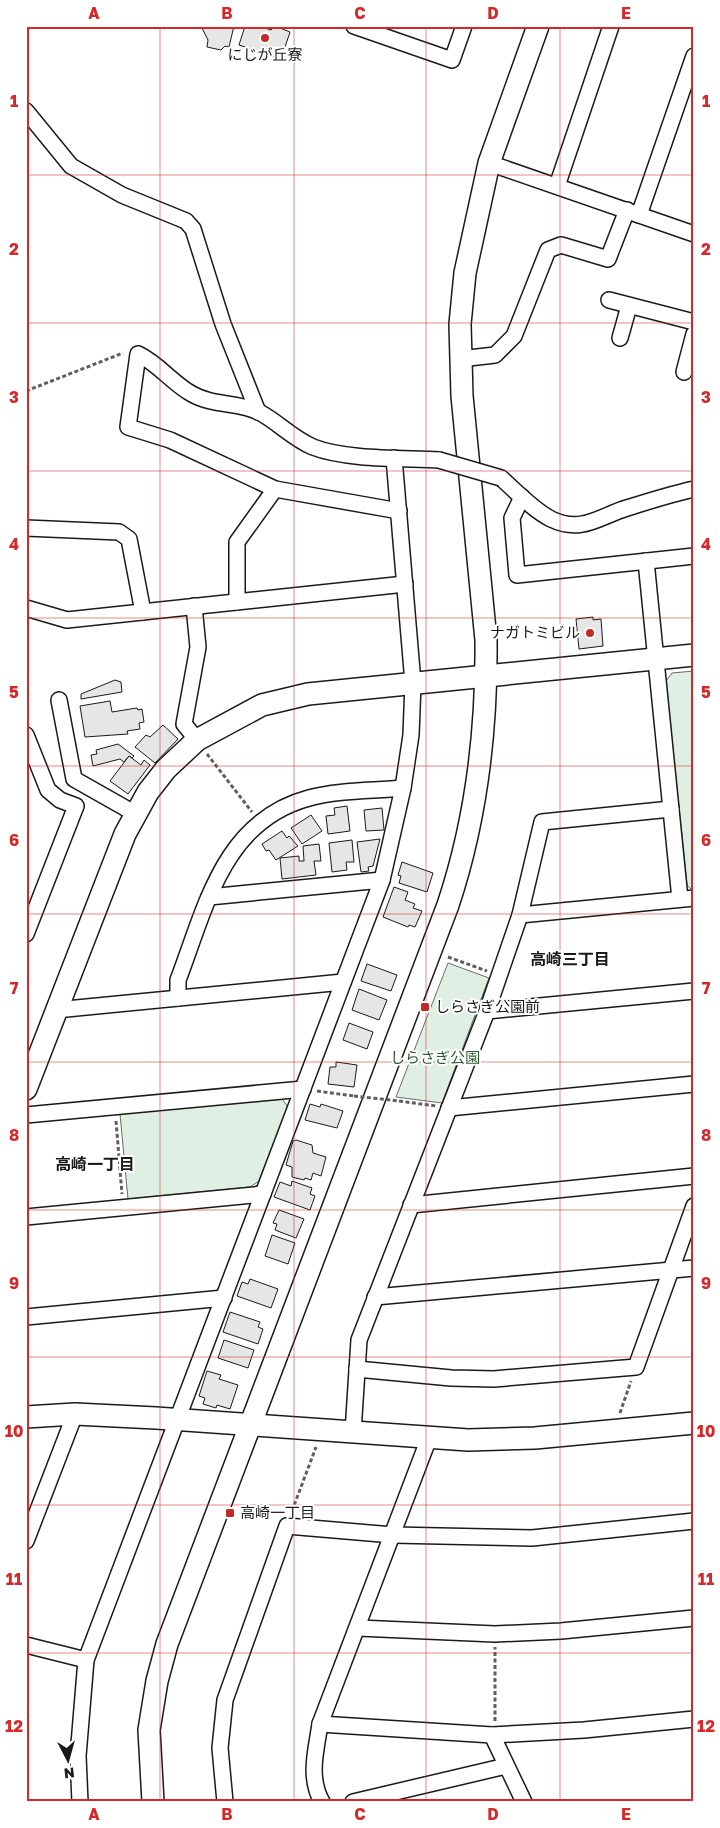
<svg xmlns="http://www.w3.org/2000/svg" width="720" height="1828" viewBox="0 0 720 1828" font-family="'Golos Text','Noto Sans JP',sans-serif">
<style>
.green{fill:#e0efe3;stroke:#6a6a6a}
.building{fill:#e6e6e6;stroke:#1a1a1a}
.lines{fill:none;stroke-linecap:round;stroke-linejoin:round}
.street-casing{stroke:#1a1a1a;stroke-width:18}
.secondary-casing{stroke:#1a1a1a;stroke-width:24}
.path{stroke:#5f5f5f;stroke-width:3;stroke-dasharray:4 2.5;stroke-linecap:butt}
.street{stroke:#fff;stroke-width:15}
.secondary{stroke:#fff;stroke-width:21}
.street-bridge-casing{stroke:#1a1a1a;stroke-width:18;stroke-linecap:butt}
.path-bridge{stroke:#5f5f5f;stroke-width:3;stroke-dasharray:4 2.5;stroke-linecap:butt}
.street-bridge{stroke:#fff;stroke-width:15}
.grid{fill:none;stroke:#d62828;stroke-width:1;stroke-opacity:0.55}
.poi-dot{fill:#c62828;stroke:#fff;stroke-width:2}
.labels{text-anchor:middle;stroke-width:4;stroke-linejoin:round;paint-order:stroke}
.poi-label{font-size:15px;fill:#1a1a1a;stroke:#fff;text-anchor:start}
.park-label{font-size:15px;fill:#2b5a34;stroke:#fff}
.neighbourhood-label{font-size:16px;font-weight:bold;fill:#1a1a1a;stroke:#fff}
.neatline{fill:none;stroke:#d62828;stroke-width:2}
.grid-label{font-size:16px;text-anchor:middle;font-weight:bold;fill:#d62828}
</style>
<rect width="100%" height="100%" fill="#fff"/>
<g class="green">
<path d="M694,671V892L687,885L666,681L672,673Z"/>
<path d="M448,963L489,978L442,1103L396,1097Z"/>
<path d="M282,1099L288,1107L259,1181L250,1187L128,1199L120,1114Z"/>
</g>
<g class="building">
<path d="M201,26H234L229,47L225,46L221,50L207,47L208,40Z"/>
<path d="M245,26H266L265,28L271,30L275,26L290,32L281,59L239,45Z"/>
<path d="M593,617V620L601,619L603,646L579,649L576,619Z"/>
<path d="M115,680L121,682L122,692L81,699V694Z"/>
<path d="M110,701L112,712L137,708L138,710L142,709L144,722L139,723L140,729L127,731L128,734L85,737L80,706Z"/>
<path d="M163,725L178,739L155,763L135,747L146,735L150,737Z"/>
<path d="M118,744L134,756L132,758L129,756L124,762L120,759L93,766L91,755L97,754L96,750Z"/>
<path d="M129,756L141,765L144,760L150,765L128,794L110,781Z"/>
<path d="M347,806L350,831L328,834L326,816L335,815L334,808Z"/>
<path d="M382,808L384,830L366,831L364,810Z"/>
<path d="M311,815L322,831L302,844L291,828Z"/>
<path d="M282,831L287,838L289,836L298,846L276,860L269,850L266,851L262,844Z"/>
<path d="M380,839L373,866L368,867L369,871L361,872L357,842Z"/>
<path d="M352,840L354,862H346L347,870L332,872L329,843Z"/>
<path d="M319,844L321,861H314L316,875L282,879L280,858L299,856V861H304L303,846Z"/>
<path d="M402,862L433,873L427,892L399,883L401,876L398,875Z"/>
<path d="M394,887L408,892L405,900L415,904L413,908L422,911L415,927L409,925L408,927L383,917Z"/>
<path d="M367,964L397,975L391,991L361,981Z"/>
<path d="M359,989L387,1000L379,1020L352,1010Z"/>
<path d="M349,1023L373,1032L367,1049L343,1040Z"/>
<path d="M336,1062L357,1065L354,1087L328,1084L330,1067H336Z"/>
<path d="M310,1104L320,1107L321,1104L343,1111L337,1128L305,1120Z"/>
<path d="M296,1140L312,1145L313,1153L326,1157L321,1176L313,1173L311,1180L305,1178L304,1180L292,1177V1167L286,1165L293,1141Z"/>
<path d="M292,1181L312,1188L310,1194L315,1196L310,1210L274,1197L280,1182L291,1186Z"/>
<path d="M279,1210L304,1219L296,1238L275,1230L277,1224L273,1223Z"/>
<path d="M272,1235L295,1243L288,1264L265,1256Z"/>
<path d="M250,1279L278,1289L271,1308L237,1296L242,1282L248,1284Z"/>
<path d="M230,1312L260,1322L258,1327L263,1329L258,1344L223,1332Z"/>
<path d="M224,1340L254,1350L248,1368L218,1358Z"/>
<path d="M207,1371L221,1375L219,1379L238,1385L230,1409L217,1405L216,1408L203,1404L205,1398L199,1396Z"/>
</g>
<g class="lines">
<g class="street-casing">
<g id="street">
<path d="M354,26L452,60L464,26"/>
<path d="M26,111L71,166L122,195L186,221L193,229L223,324L258,412"/>
<path d="M489,163L694,234"/>
<path d="M557,186L611,26"/>
<path d="M639,215L694,56"/>
<path d="M609,300L694,322"/>
<path d="M620,338L629,306"/>
<path d="M460,359L495,355L514,336L548,250L561,245L608,259L627,210"/>
<path d="M684,372L694,334"/>
<path d="M501,478C517,492 532,509 551,519C582,534 600,516 627,508C649,501 672,494 694,489"/>
<path d="M522,497L512,518L517,575L694,556"/>
<path d="M399,511L275,489L170,440L128,427L138,354C159,364 172,383 192,394C213,406 239,402 259,412C278,422 292,438 313,447C346,460 403,458 439,460"/>
<path d="M26,528L119,532L129,539L143,612"/>
<path d="M646,561L680,899"/>
<path d="M237,602V542L275,489"/>
<path d="M194,606L198,647L184,724L197,740"/>
<path d="M26,608L67,620L405,584"/>
<path d="M59,700L74,779L134,813"/>
<path d="M26,735L48,790L60,800L76,806L26,934"/>
<path d="M209,897L382,880"/>
<path d="M520,915L694,898"/>
<path d="M178,998V980C206,907 223,821 309,798C339,790 372,791 403,788"/>
<path d="M56,1010L343,982"/>
<path d="M487,1011L694,991"/>
<path d="M449,1108L694,1084"/>
<path d="M26,1115L303,1089"/>
<path d="M411,1205L694,1176"/>
<path d="M26,1217L263,1194"/>
<path d="M375,1297L694,1268"/>
<path d="M26,1317L224,1298"/>
<path d="M357,1369L451,1378L494,1379L636,1367L694,1206"/>
<path d="M353,1432L359,1340L487,1011L520,915L542,822L671,809"/>
<path d="M26,1541L75,1414"/>
<path d="M358,1628L495,1634L561,1631L694,1618"/>
<path d="M26,1645L86,1660"/>
<path d="M320,1724L492,1735L584,1730L694,1719"/>
<path d="M492,1735L524,1802"/>
<path d="M80,1802L78,1756L86,1660L382,880L403,788L411,735L413,683L394,458"/>
<path d="M225,1802L220,1748L225,1700L287,1526L393,1535L532,1538L694,1521"/>
<path d="M322,1802C308,1777 316,1751 320,1724L429,1438"/>
<path d="M353,1802L506,1766"/>
</g>
</g>
<g class="secondary-casing">
<g id="secondary">
<path d="M26,1089L125,834L148,792L166,769L197,740L262,705L308,694L694,655"/>
<path d="M26,1417L75,1414L156,1418L468,1440L535,1438L694,1423"/>
<path d="M153,1802L149,1730L157,1681L167,1644L448,905C477,818 487,731 486,640L462,396L460,324L465,273L489,163L538,26"/>
</g>
</g>
<g class="path">
<path d="M26,391L123,353"/>
<path d="M207,754L252,812"/>
<path d="M448,957L487,971"/>
<path d="M317,1091L354,1096"/>
<path d="M399,1101L436,1106"/>
<path d="M116,1121L122,1194"/>
<path d="M620,1413L631,1381"/>
<path d="M292,1511L316,1447"/>
<path d="M495,1721V1647"/>
</g>
<use href="#street" class="street"/>
<use href="#secondary" class="secondary"/>
<g class="street-bridge-casing">
<path id="street-bridge" d="M439,460L501,478"/>
</g>
<path class="path-bridge" d="M354,1096L399,1101"/>
<use href="#street-bridge" class="street-bridge"/>
</g>
<path class="grid" d="M160,26V1802M294,26V1802M426,26V1802M560,26V1802M26,175H694M26,323H694M26,471H694M26,618H694M26,766H694M26,914H694M26,1062H694M26,1210H694M26,1357H694M26,1505H694M26,1653H694"/>
<g class="poi-dot">
<circle cx="265" cy="38" r="5"/>
<circle cx="590" cy="633" r="5"/>
<rect x="420" y="1002" width="10" height="10" rx="2.5"/>
<rect x="225" y="1508" width="10" height="10" rx="2.5"/>
</g>
<g class="labels">
<g class="poi-label">
<text x="265" y="60" text-anchor="middle">にじが丘寮</text>
<text x="580" y="638" text-anchor="end">ナガトミビル</text>
<text x="435" y="1012">しらさぎ公園前</text>
<text x="240" y="1518">高崎一丁目</text>
</g>
<g class="park-label">
<text x="435" y="1063">しらさぎ公園</text>
</g>
<g class="neighbourhood-label">
<text x="570" y="965">高崎三丁目</text>
<text x="95" y="1170">高崎一丁目</text>
</g>
</g>
<rect width="720" height="1828" fill="none" stroke="#ffffff" stroke-width="55"/>
<g transform="translate(68 1760) rotate(174)" stroke="#ffffff" stroke-width="4" paint-order="stroke">
<path d="M0-4L9 19L0 12L-9 19Z" fill="#1a1a1a"/>
<text y="-8" font-size="14" font-weight="bold" text-anchor="middle" fill="#1a1a1a">N</text>
</g>
<rect x="28" y="28" width="664" height="1772" class="neatline"/>
<g class="grid-label">
<text x="94" y="19">A</text>
<text x="227" y="19">B</text>
<text x="360" y="19">C</text>
<text x="493" y="19">D</text>
<text x="626" y="19">E</text>
<text x="14" y="107">1</text>
<text x="706" y="107">1</text>
<text x="14" y="255">2</text>
<text x="706" y="255">2</text>
<text x="14" y="403">3</text>
<text x="706" y="403">3</text>
<text x="14" y="550">4</text>
<text x="706" y="550">4</text>
<text x="14" y="698">5</text>
<text x="706" y="698">5</text>
<text x="14" y="846">6</text>
<text x="706" y="846">6</text>
<text x="14" y="994">7</text>
<text x="706" y="994">7</text>
<text x="14" y="1141">8</text>
<text x="706" y="1141">8</text>
<text x="14" y="1289">9</text>
<text x="706" y="1289">9</text>
<text x="14" y="1437">10</text>
<text x="706" y="1437">10</text>
<text x="14" y="1585">11</text>
<text x="706" y="1585">11</text>
<text x="14" y="1732">12</text>
<text x="706" y="1732">12</text>
<text x="94" y="1820">A</text>
<text x="227" y="1820">B</text>
<text x="360" y="1820">C</text>
<text x="493" y="1820">D</text>
<text x="626" y="1820">E</text>
</g>
</svg>
